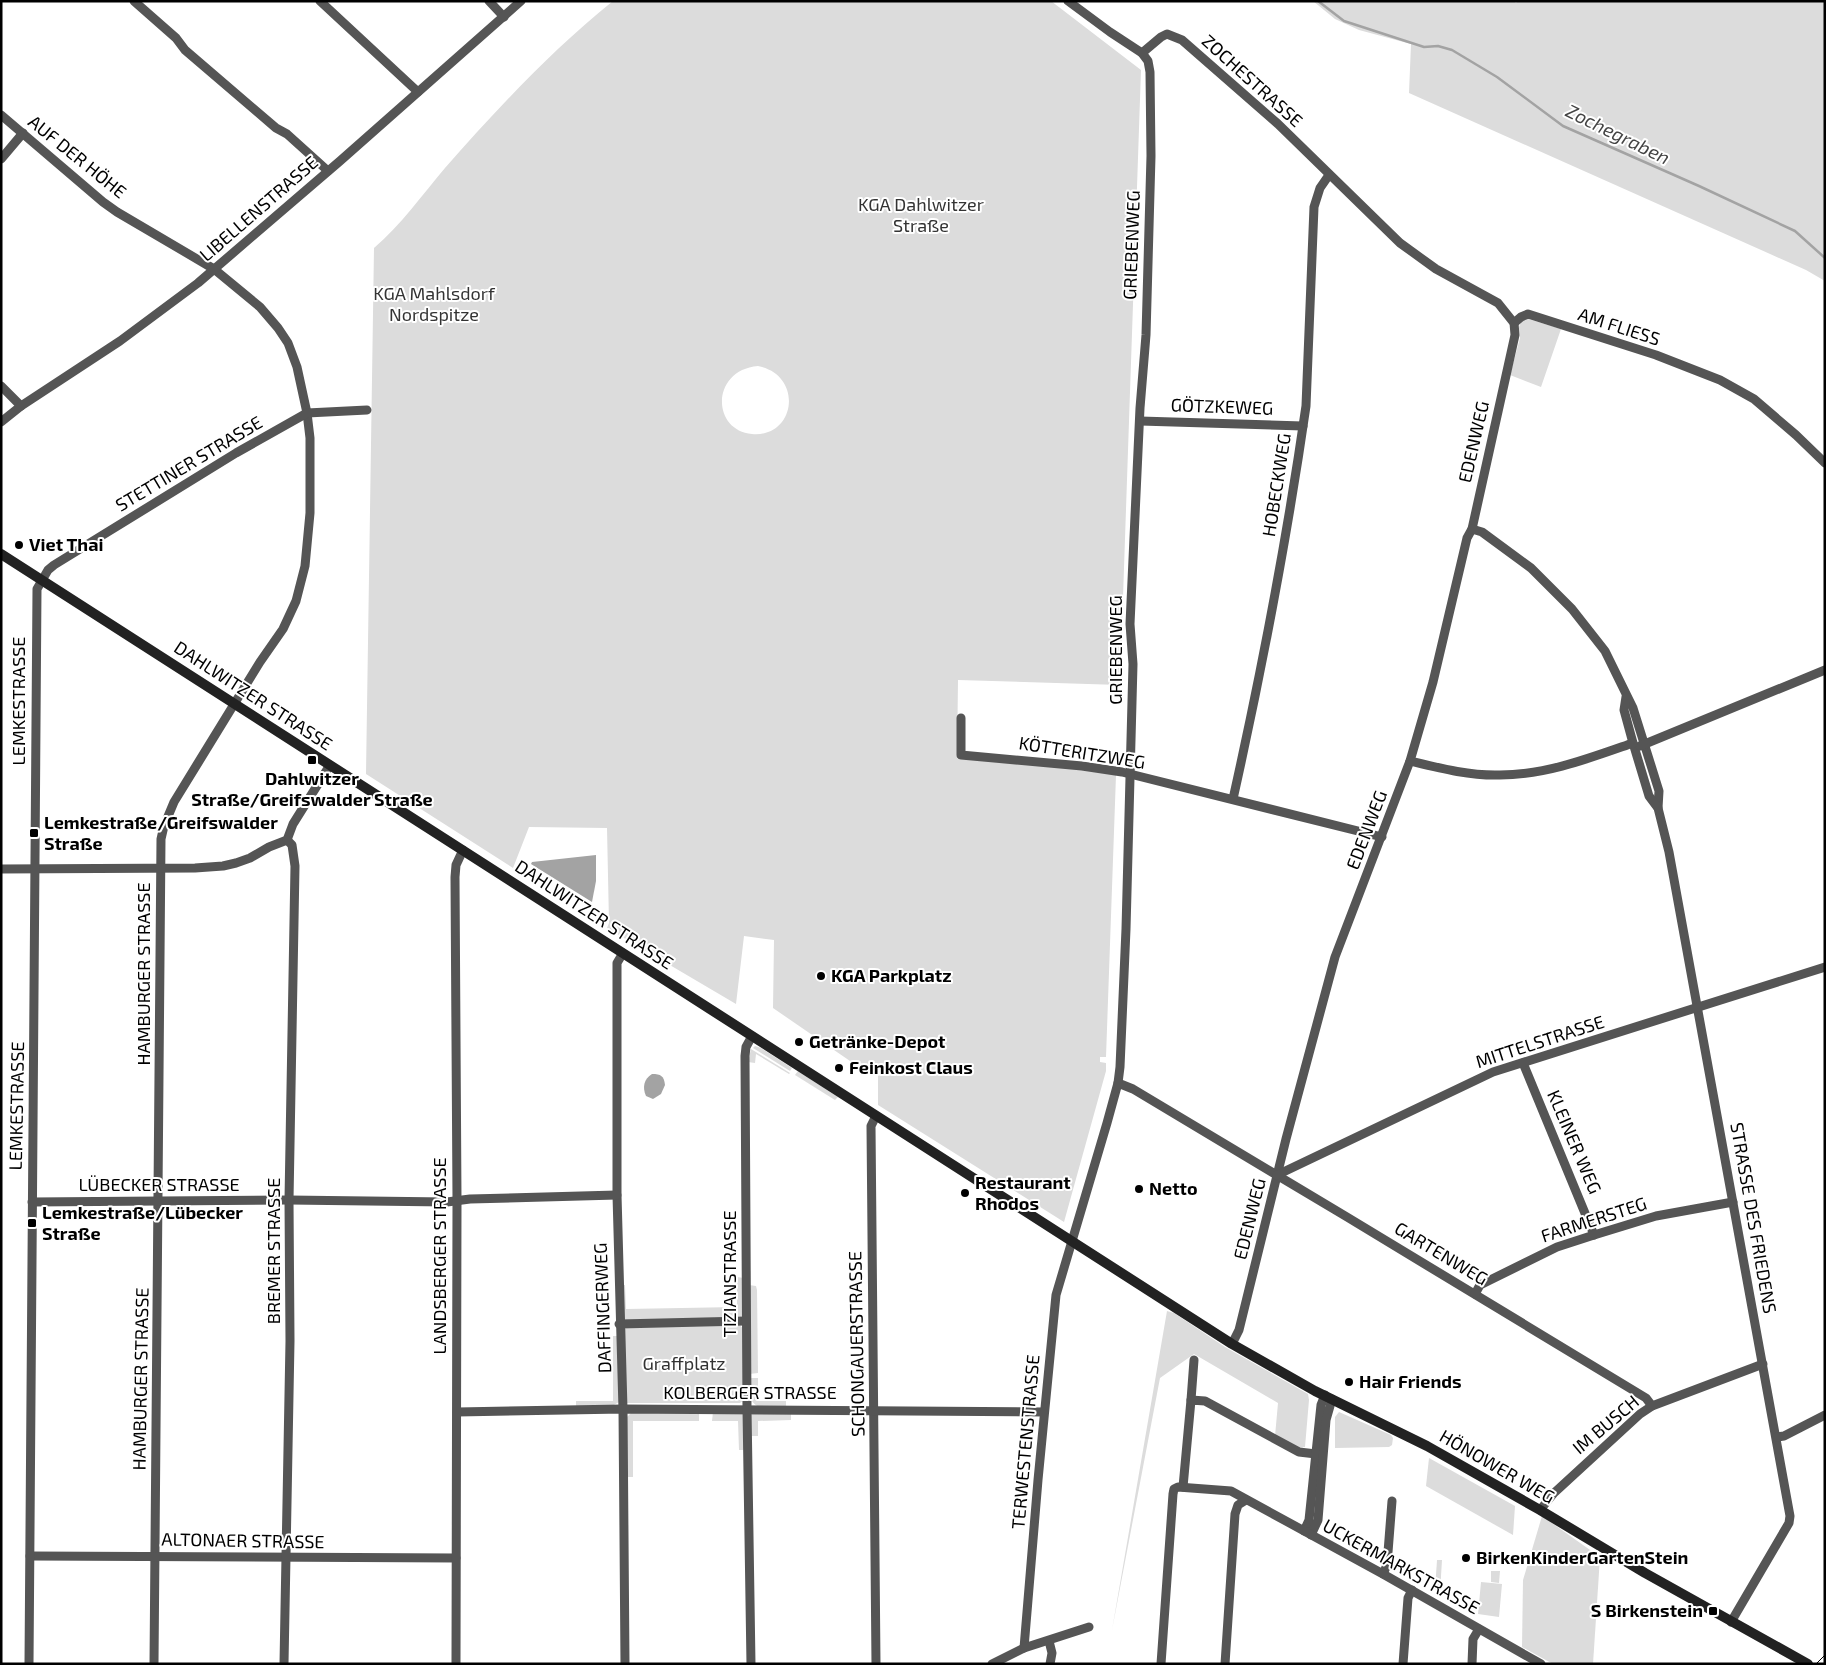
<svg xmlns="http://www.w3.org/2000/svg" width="1826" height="1665" viewBox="0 0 1826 1665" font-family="'Exo 2',sans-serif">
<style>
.green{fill:#dcdcdc;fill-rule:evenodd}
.water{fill:#a3a3a3}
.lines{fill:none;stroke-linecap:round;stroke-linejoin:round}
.stream{stroke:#a3a3a3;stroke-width:2.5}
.minor{stroke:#555;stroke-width:9}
.secondary{stroke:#222;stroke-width:10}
.tram{stroke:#000;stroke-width:1}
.poi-dot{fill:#000;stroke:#fff;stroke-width:2}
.labels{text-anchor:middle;stroke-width:4;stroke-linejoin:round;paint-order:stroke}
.street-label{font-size:18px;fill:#000;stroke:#fff}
.park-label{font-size:18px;fill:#333;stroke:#fff}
.poi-label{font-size:18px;font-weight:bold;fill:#000;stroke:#fff;text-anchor:start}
.water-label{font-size:19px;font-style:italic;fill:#444;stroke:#fff}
</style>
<rect width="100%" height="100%" fill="#fff"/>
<g class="green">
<path d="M613,1H1051L1141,70L1120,685L958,680L957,759C1011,762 1063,766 1116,775L1106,1057H1100V1062L1106,1063V1071L1064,1222L878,1105V1069L866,1064V1072L773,1008L774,940L744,936L736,1004L607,928L609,923L607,828L529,827L513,868L366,774L374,248C401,225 422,195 445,168C498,108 551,51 613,1ZM758,366C804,375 796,438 752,434C711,430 711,370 758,366Z"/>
<path d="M1313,1H1514L1516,3L1518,1H1825V281L1806,270L1409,93L1411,44L1359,30L1335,19Z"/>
<path d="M1525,318L1561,329L1541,387L1510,375L1520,338L1519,327L1521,322Z"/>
<path d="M755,1046L761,1048L792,1068L790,1071L753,1048Z"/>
<path d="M751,1049L790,1073L789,1074L756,1054L755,1063L748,1062Z"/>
<path d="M798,1071L838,1097L835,1100L795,1075Z"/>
<path d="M737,1277L744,1278V1314L740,1319L623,1320L622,1285H625L626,1309L737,1307Z"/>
<path d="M749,1285L756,1286L757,1290L758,1373L749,1374Z"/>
<path d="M1167,1311L1174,1313L1225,1347L1308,1394L1309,1400L1305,1447L1298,1448L1275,1436L1278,1403L1194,1354L1160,1378L1112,1630Z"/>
<path d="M740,1325L743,1329L744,1400L740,1403H626L624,1329L629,1327Z"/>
<path d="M613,1336H617L619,1402L612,1406H576V1401H613Z"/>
<path d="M749,1378H758V1401H786V1407H759C747,1401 749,1390 749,1378Z"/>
<path d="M791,1411V1420L758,1421V1436H751V1415L754,1413Z"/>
<path d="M713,1412L742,1413L744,1416L745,1450H739L738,1421H712Z"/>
<path d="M1339,1412L1391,1435L1393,1438L1392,1445L1389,1447L1335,1448V1417Z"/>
<path d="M631,1413H699V1421H633V1477H626V1418Z"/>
<path d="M1429,1458L1515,1506L1513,1535L1426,1486Z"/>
<path d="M1542,1516L1600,1557L1593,1664H1553L1522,1647L1523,1580Z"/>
<path d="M1437,1560H1442L1440,1593L1435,1590Z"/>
<path d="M1491,1571H1500L1499,1583L1491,1582Z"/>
<path d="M1481,1582L1502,1584L1499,1617L1478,1614Z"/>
</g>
<g class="water">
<path d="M596,855V881L592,902L531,864L532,862Z"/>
<path d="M652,1074C661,1074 664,1076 665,1085L661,1094L653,1099L646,1096C642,1087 644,1079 652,1074Z"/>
</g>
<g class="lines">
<path class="stream" d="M1318,1L1344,21L1424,47L1438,46L1452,50L1497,77L1563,126L1699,186L1795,231L1825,258"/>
<g class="minor">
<path d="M134,1L176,38L185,50L276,128L287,134L328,171"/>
<path d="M320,1L418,92"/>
<path d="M489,1L504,17"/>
<path d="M1142,53L1161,37L1167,34L1182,40L1278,124L1400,243L1436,269L1498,303L1514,323L1515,335L1472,529L1467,538L1433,682L1410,761L1335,957L1286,1139L1239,1330L1232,1344"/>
<path d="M1,115L103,202L117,212L214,269L260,307L278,328L288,343L297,367L307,413L310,438V513L305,566L296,601L283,629L260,662L174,802L164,826L161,839L154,1664"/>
<path d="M1,159L23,133"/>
<path d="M1514,323L1521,317L1528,314L1656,355L1720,380L1754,399L1796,435L1825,463"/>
<path d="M1,386L21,406"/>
<path d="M1140,421L1303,426"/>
<path d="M1,422L21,406L120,341L198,283L340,161L521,1"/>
<path d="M1472,529L1482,532L1531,568L1572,609L1605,651L1633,708L1659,791L1658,808"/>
<path d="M1626,697L1624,710L1633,743L1649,796L1658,808L1669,852L1790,1516L1789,1523L1731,1622"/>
<path d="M961,718V755L1082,766L1122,772L1382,837"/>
<path d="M1640,746L1825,670"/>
<path d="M1410,761C1439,768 1470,776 1500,775C1546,775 1590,758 1633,743"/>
<path d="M1233,799C1262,669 1287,538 1306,406L1314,207L1320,188L1329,175"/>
<path d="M1,869L195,868L223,866L236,863L250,858L269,847L287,840L293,824L330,765"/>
<path d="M623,953L617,963V1195L623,1409L625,1664"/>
<path d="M1523,1063L1594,1235"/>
<path d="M1118,1083L1133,1089L1347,1217L1646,1398L1652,1406"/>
<path d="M876,1116L871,1126L876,1664"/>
<path d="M1277,1175L1493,1072L1825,967"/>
<path d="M32,1202L289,1200L447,1202L470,1199L617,1195"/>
<path d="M1475,1294L1480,1285L1557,1247L1594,1235L1656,1216L1733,1202"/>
<path d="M619,1324L746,1321"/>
<path d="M1191,1400L1194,1360"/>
<path d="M457,1412L623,1409L1044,1412"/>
<path d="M1777,1437L1784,1436L1825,1415"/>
<path d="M1183,1487L1191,1400L1205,1401L1299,1452L1316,1454"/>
<path d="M1540,1510L1554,1493L1640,1414L1652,1406L1763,1364"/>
<path d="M1304,1531L1309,1520L1321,1405L1325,1395"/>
<path d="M1311,1535L1318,1520L1326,1420L1332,1399"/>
<path d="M30,1556L456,1558"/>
<path d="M1383,1574L1387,1565L1392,1501"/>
<path d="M1049,1641L1052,1653L1050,1664"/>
<path d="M1024,1648L1038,1480L1056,1295L1107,1123L1118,1083L1120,1067L1126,929L1133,664L1130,624L1140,408L1146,335L1151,156L1150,72L1148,61L1142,53L1110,32L1068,1"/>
<path d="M29,1664L37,589L48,570L54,565L236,453L307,413L367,410"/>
<path d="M284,1664L290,1341L289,1200L295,866L292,845L287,840"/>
<path d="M456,1664L457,1200L455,877L456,865L463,850"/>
<path d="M751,1664L747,1409L745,1056L746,1047L752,1036"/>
<path d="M992,1664L1024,1648L1089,1627"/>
<path d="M1161,1664L1173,1494L1174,1489L1178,1487L1231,1491L1383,1574L1541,1664"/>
<path d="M1225,1664L1235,1514L1238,1505L1246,1500"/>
<path d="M1403,1664L1408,1598L1412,1590"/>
<path d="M1472,1664L1473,1639L1479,1629"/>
</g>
<path class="secondary" d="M1,554L1232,1344L1315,1391L1427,1446L1540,1510L1645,1573L1808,1664"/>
<path class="tram" d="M1816,1664L1825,1655"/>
</g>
<g class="poi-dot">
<circle cx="19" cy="545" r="5"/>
<rect x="307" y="755" width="10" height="10" rx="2.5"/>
<rect x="29" y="828" width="10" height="10" rx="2.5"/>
<circle cx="821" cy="976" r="5"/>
<circle cx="799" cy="1042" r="5"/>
<circle cx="839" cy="1068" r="5"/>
<circle cx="1139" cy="1189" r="5"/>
<circle cx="965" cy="1193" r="5"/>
<rect x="27" y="1218" width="10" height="10" rx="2.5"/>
<circle cx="1349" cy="1382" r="5"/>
<circle cx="1466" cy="1558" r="5"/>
<rect x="1708" y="1606" width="10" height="10" rx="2.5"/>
</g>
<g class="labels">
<g class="street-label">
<text transform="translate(1252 81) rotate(42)" y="6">ZOCHESTRASSE</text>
<text transform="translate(77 157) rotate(39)" y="6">AUF DER HÖHE</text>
<text transform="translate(259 209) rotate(-41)" y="6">LIBELLENSTRASSE</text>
<text transform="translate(1132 245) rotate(-88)" y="6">GRIEBENWEG</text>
<text transform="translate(1619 327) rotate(18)" y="6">AM FLIESS</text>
<text transform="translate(1222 407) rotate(2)" y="6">GÖTZKEWEG</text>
<text transform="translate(1474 442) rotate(-77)" y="6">EDENWEG</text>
<text transform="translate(189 464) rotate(-31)" y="6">STETTINER STRASSE</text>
<text transform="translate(1277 485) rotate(-81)" y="6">HOBECKWEG</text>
<text transform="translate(1116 650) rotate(-90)" y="6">GRIEBENWEG</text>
<text transform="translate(253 696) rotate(33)" y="6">DAHLWITZER STRASSE</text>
<text transform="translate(19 701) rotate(-90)" y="6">LEMKESTRASSE</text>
<text transform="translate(1082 753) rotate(9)" y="6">KÖTTERITZWEG</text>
<text transform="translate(1367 830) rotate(-69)" y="6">EDENWEG</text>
<text transform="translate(594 915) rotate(33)" y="6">DAHLWITZER STRASSE</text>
<text transform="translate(144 974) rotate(-90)" y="6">HAMBURGER STRASSE</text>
<text transform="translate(1540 1042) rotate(-18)" y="6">MITTELSTRASSE</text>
<text transform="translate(17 1106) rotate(-89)" y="6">LEMKESTRASSE</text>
<text transform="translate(1574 1142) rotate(67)" y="6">KLEINER WEG</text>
<text x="159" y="1191">LÜBECKER STRASSE</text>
<text transform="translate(1753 1218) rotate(80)" y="6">STRASSE DES FRIEDENS</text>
<text transform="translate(1250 1219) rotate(-76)" y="6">EDENWEG</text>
<text transform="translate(1594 1220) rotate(-18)" y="6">FARMERSTEG</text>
<text transform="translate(274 1251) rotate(-90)" y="6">BREMER STRASSE</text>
<text transform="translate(1441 1254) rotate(31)" y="6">GARTENWEG</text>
<text transform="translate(440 1256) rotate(-90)" y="6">LANDSBERGER STRASSE</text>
<text transform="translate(730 1274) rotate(-90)" y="6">TIZIANSTRASSE</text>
<text transform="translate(603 1308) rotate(-92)" y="6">DAFFINGERWEG</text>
<text transform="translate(857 1344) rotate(-91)" y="6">SCHONGAUERSTRASSE</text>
<text transform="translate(141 1379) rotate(-89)" y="6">HAMBURGER STRASSE</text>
<text x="750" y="1399">KOLBERGER STRASSE</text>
<text transform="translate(1606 1425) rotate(-40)" y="6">IM BUSCH</text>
<text transform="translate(1026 1442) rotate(-85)" y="6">TERWESTENSTRASSE</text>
<text transform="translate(1497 1467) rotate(30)" y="6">HÖNOWER WEG</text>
<text transform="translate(243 1541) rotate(1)" y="6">ALTONAER STRASSE</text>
<text transform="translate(1401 1567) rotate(29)" y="6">UCKERMARKSTRASSE</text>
</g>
<g class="park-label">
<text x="921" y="211">KGA Dahlwitzer<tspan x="921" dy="21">Straße</tspan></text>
<text x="434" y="300">KGA Mahlsdorf<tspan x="434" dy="21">Nordspitze</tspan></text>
<text x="684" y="1370">Graffplatz</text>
</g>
<g class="poi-label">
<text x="29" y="551">Viet Thai</text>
<text x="312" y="785" text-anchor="middle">Dahlwitzer<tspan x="312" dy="21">Straße/Greifswalder Straße</tspan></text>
<text x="44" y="829">Lemkestraße/Greifswalder<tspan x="44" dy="21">Straße</tspan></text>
<text x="831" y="982">KGA Parkplatz</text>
<text x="809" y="1048">Getränke-Depot</text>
<text x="849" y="1074">Feinkost Claus</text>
<text x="975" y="1189">Restaurant<tspan x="975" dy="21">Rhodos</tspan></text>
<text x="1149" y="1195">Netto</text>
<text x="42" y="1219">Lemkestraße/Lübecker<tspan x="42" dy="21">Straße</tspan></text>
<text x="1359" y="1388">Hair Friends</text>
<text x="1476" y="1564">BirkenKinderGartenStein</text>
<text x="1703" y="1617" text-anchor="end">S Birkenstein</text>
</g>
<g class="water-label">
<text transform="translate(1618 134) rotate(26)" y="7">Zochegraben</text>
</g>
</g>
<rect width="1826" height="1665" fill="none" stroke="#000000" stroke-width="5"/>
</svg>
